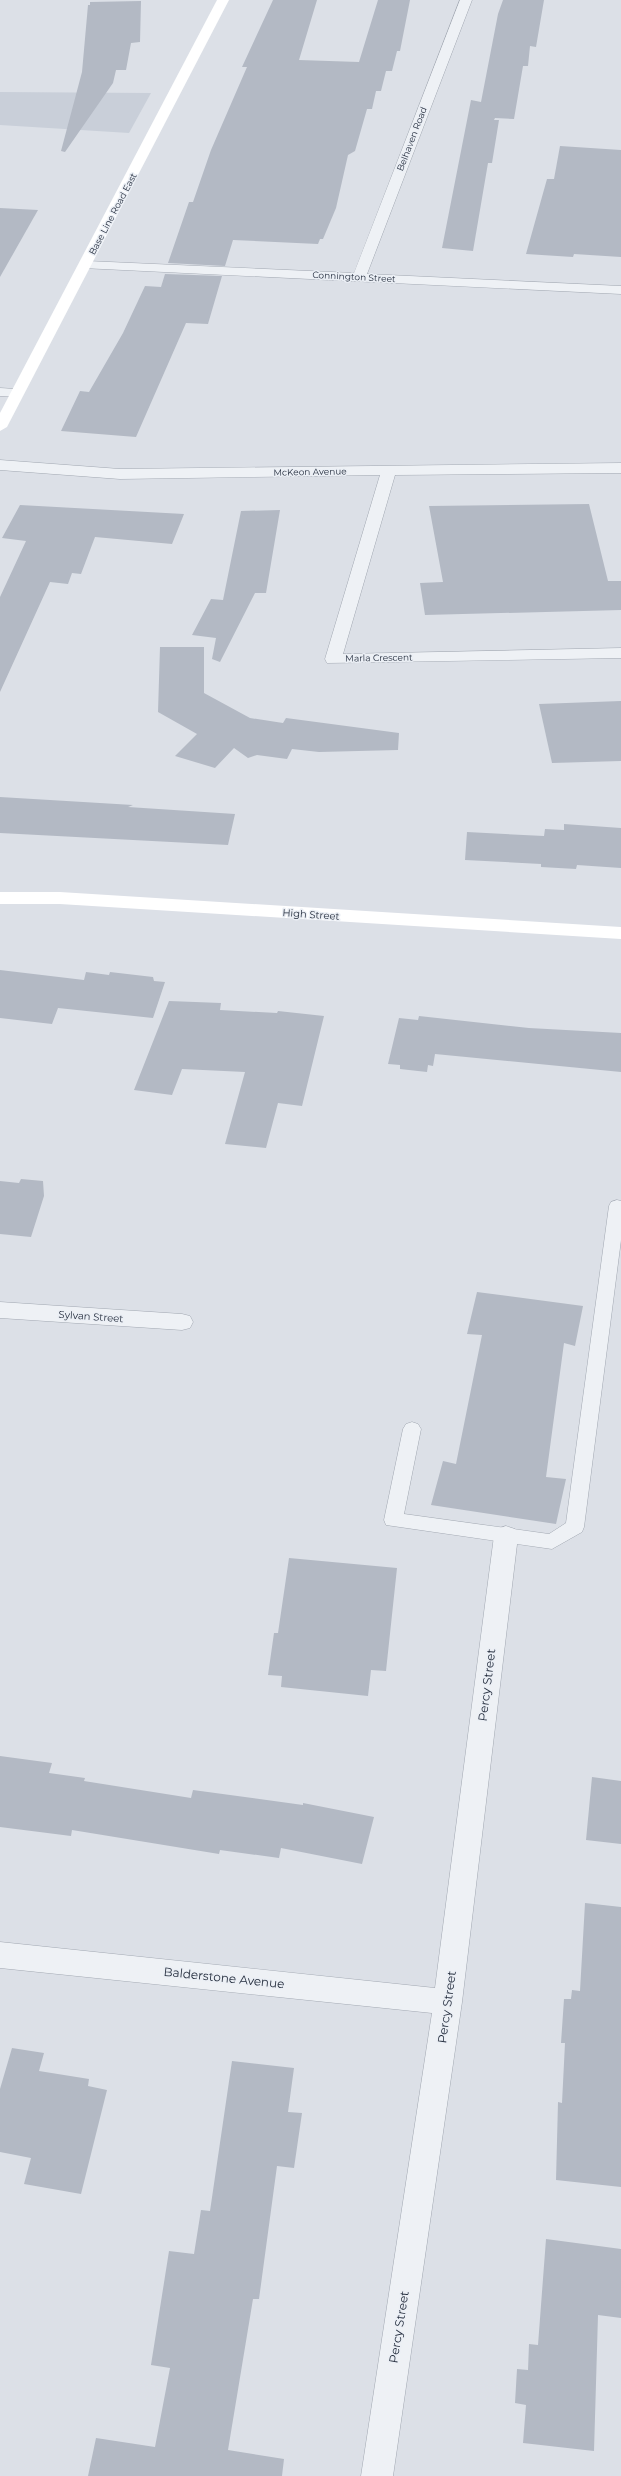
<svg xmlns="http://www.w3.org/2000/svg" width="621" height="2476" viewBox="0 0 621 2476" font-family="Montserrat,sans-serif">
<style>
.built{fill:#c9cfd9}
.building{fill:#b3b9c4}
.lines{fill:none;stroke-linecap:round;stroke-linejoin:round}
.lane-casing{stroke:#a1a7b1;stroke-width:1}
.street-casing{stroke:#a1a7b1;stroke-width:1}
.lane{fill:#eef1f5;fill-rule:evenodd}
.street{fill:#eef1f5;fill-rule:evenodd}
.secondary{fill:#fff;fill-rule:evenodd}
.labels{text-anchor:middle;stroke-width:3;stroke-linejoin:round;paint-order:stroke}
.far-street-label{font-size:9px;fill:#252e3e;stroke:#ebeff5}
.street-label{font-size:10px;fill:#252e3e;stroke:#ebeff5}
.near-street-label{font-size:12px;fill:#252e3e;stroke:#ebeff5}
</style>
<rect width="100%" height="100%" fill="#dce0e7"/>
<path class="built" d="M0,92L151,93L129,133L0,125Z"/>
<g class="building">
<path d="M273,0H317L299,60L359,62L378,0H410L400,51H397L392,71H386L381,91H376L372,109H367L355,151L348,155L336,208L323,239H320L318,244L233,240L225,266L168,263L189,202H193L211,150L247,67H242Z"/>
<path d="M503,0H544L536,47L530,46L528,66H523L514,119L495,118L494,120H499L492,163H488L473,251L442,248L471,100L481,102L498,14Z"/>
<path d="M141,1L140,42L131,43L126,70H116L113,83L65,152L61,151L82,72L88,5H90V2Z"/>
<path d="M560,146L621,150V257L574,254L573,257L526,254L547,179H554Z"/>
<path d="M0,208L38,210L0,277Z"/>
<path d="M165,274L222,276L208,324L186,323L136,437L61,431L80,391L89,392L123,333L145,286L161,287Z"/>
<path d="M589,504L608,581H621V610L425,615L420,583L443,582L429,506Z"/>
<path d="M20,505L184,514L172,544L95,537L81,574L72,573L68,584L50,582L0,692V597L26,541L2,538Z"/>
<path d="M280,510L266,593H255L220,662L212,659L216,638L192,635L211,599L223,600L241,511Z"/>
<path d="M160,647H204V693L250,718L283,723L286,718L399,733L398,750L319,752L292,749L287,759L257,755L248,758L234,748L215,768L175,756L197,734L158,712Z"/>
<path d="M621,701V761L552,763L539,704Z"/>
<path d="M0,797L133,805L128,807L235,814L228,845L0,833Z"/>
<path d="M564,824L621,828V868L577,865L576,869L541,867V864L465,860L467,832L544,836L545,829L564,830Z"/>
<path d="M0,970L84,980L86,972L109,975L110,972L153,977L154,981L165,982L153,1018L58,1008L52,1024L0,1018Z"/>
<path d="M169,1001L221,1003L220,1010L277,1013L278,1011L324,1016L302,1106L278,1103L266,1148L225,1144L245,1072L182,1069L172,1095L134,1090Z"/>
<path d="M419,1016L529,1028L621,1033V1072L435,1054L433,1066L428,1065L427,1072L400,1069V1065L388,1064L399,1018L418,1020Z"/>
<path d="M21,1179L43,1181L44,1196L31,1237L0,1234V1181L19,1183Z"/>
<path d="M477,1292L583,1306L575,1346L564,1343L546,1477L566,1479L556,1524L431,1505L443,1461L456,1464L482,1335L467,1334Z"/>
<path d="M289,1558L397,1568L386,1671L371,1670L368,1696L281,1687L282,1676L268,1675L274,1633H278Z"/>
<path d="M0,1756L52,1763L49,1773L85,1778L84,1781L191,1798L193,1790L303,1805V1803L374,1817L362,1864L281,1848L279,1858L220,1850L219,1854L72,1830L71,1836L0,1827Z"/>
<path d="M592,1777L621,1781V1844L586,1840Z"/>
<path d="M585,1903L621,1907V2187L556,2180L558,2102L562,2103L565,2043H561L564,1999H571L572,1990L580,1991Z"/>
<path d="M12,2048L44,2053L39,2071L89,2079L88,2086L107,2090L81,2194L24,2184L31,2158L0,2152V2089Z"/>
<path d="M232,2061L294,2068L288,2112L302,2113L294,2168L277,2166L259,2299H253L228,2450L284,2459L282,2476H88L96,2438L155,2447L170,2368L151,2365L169,2251L194,2254L201,2210L210,2211Z"/>
<path d="M546,2239L621,2249V2318L598,2315L594,2451L523,2443L526,2405L515,2403L517,2369L528,2370L529,2344L538,2345Z"/>
</g>
<g class="lines">
<g class="lane-casing">
<path id="lane" d="M617,1200L621,1201V1240L584,1527L582,1532L552,1549L386,1525L384,1520L403,1429L406,1424L412,1422L418,1424L421,1429L404,1514L549,1534L566,1523L609,1206L611,1202Z"/>
</g>
<g class="street-casing">
<g id="street">
<path d="M460,0H472L367,274L621,286V294L82,268L80,265L87,261L354,273Z"/>
<path d="M0,388L16,389L23,393L16,397L0,396Z"/>
<path d="M0,460L120,469L621,463V473L395,475L343,654L621,648V658L327,663L325,659L380,475L120,479L0,470Z"/>
<path d="M0,1302L182,1314L190,1316L193,1322L190,1328L182,1330L0,1318Z"/>
<path d="M506,1526L515,1529L518,1536L462,2002L393,2476H361L432,2013L0,1968V1942L435,1988L494,1536L497,1529Z"/>
</g>
</g>
<use href="#lane" class="lane"/>
<use href="#street" class="street"/>
<g class="secondary">
<path d="M217,0H229L7,427L0,431V413Z"/>
<path d="M0,892H60L621,927V939L60,904H0Z"/>
</g>
</g>
<g class="labels">
<g class="far-street-label">
<text transform="translate(412 139) rotate(-69)" y="3">Belhaven Road</text>
<text transform="translate(113 214) rotate(-62)" y="3">Base Line Road East</text>
<text transform="translate(354 277) rotate(3)" y="3">Connington Street</text>
<text transform="translate(310 472) rotate(-1)" y="3">McKeon Avenue</text>
<text transform="translate(379 658) rotate(-1)" y="3">Marla Crescent</text>
</g>
<g class="street-label">
<text transform="translate(311 914) rotate(4)" y="4">High Street</text>
<text transform="translate(91 1316) rotate(4)" y="4">Sylvan Street</text>
</g>
<g class="near-street-label">
<text transform="translate(487 1685) rotate(-83)" y="4">Percy Street</text>
<text transform="translate(224 1978) rotate(6)" y="4">Balderstone Avenue</text>
<text transform="translate(447 2007) rotate(-82)" y="4">Percy Street</text>
<text transform="translate(399 2327) rotate(-81)" y="4">Percy Street</text>
</g>
</g>
</svg>
